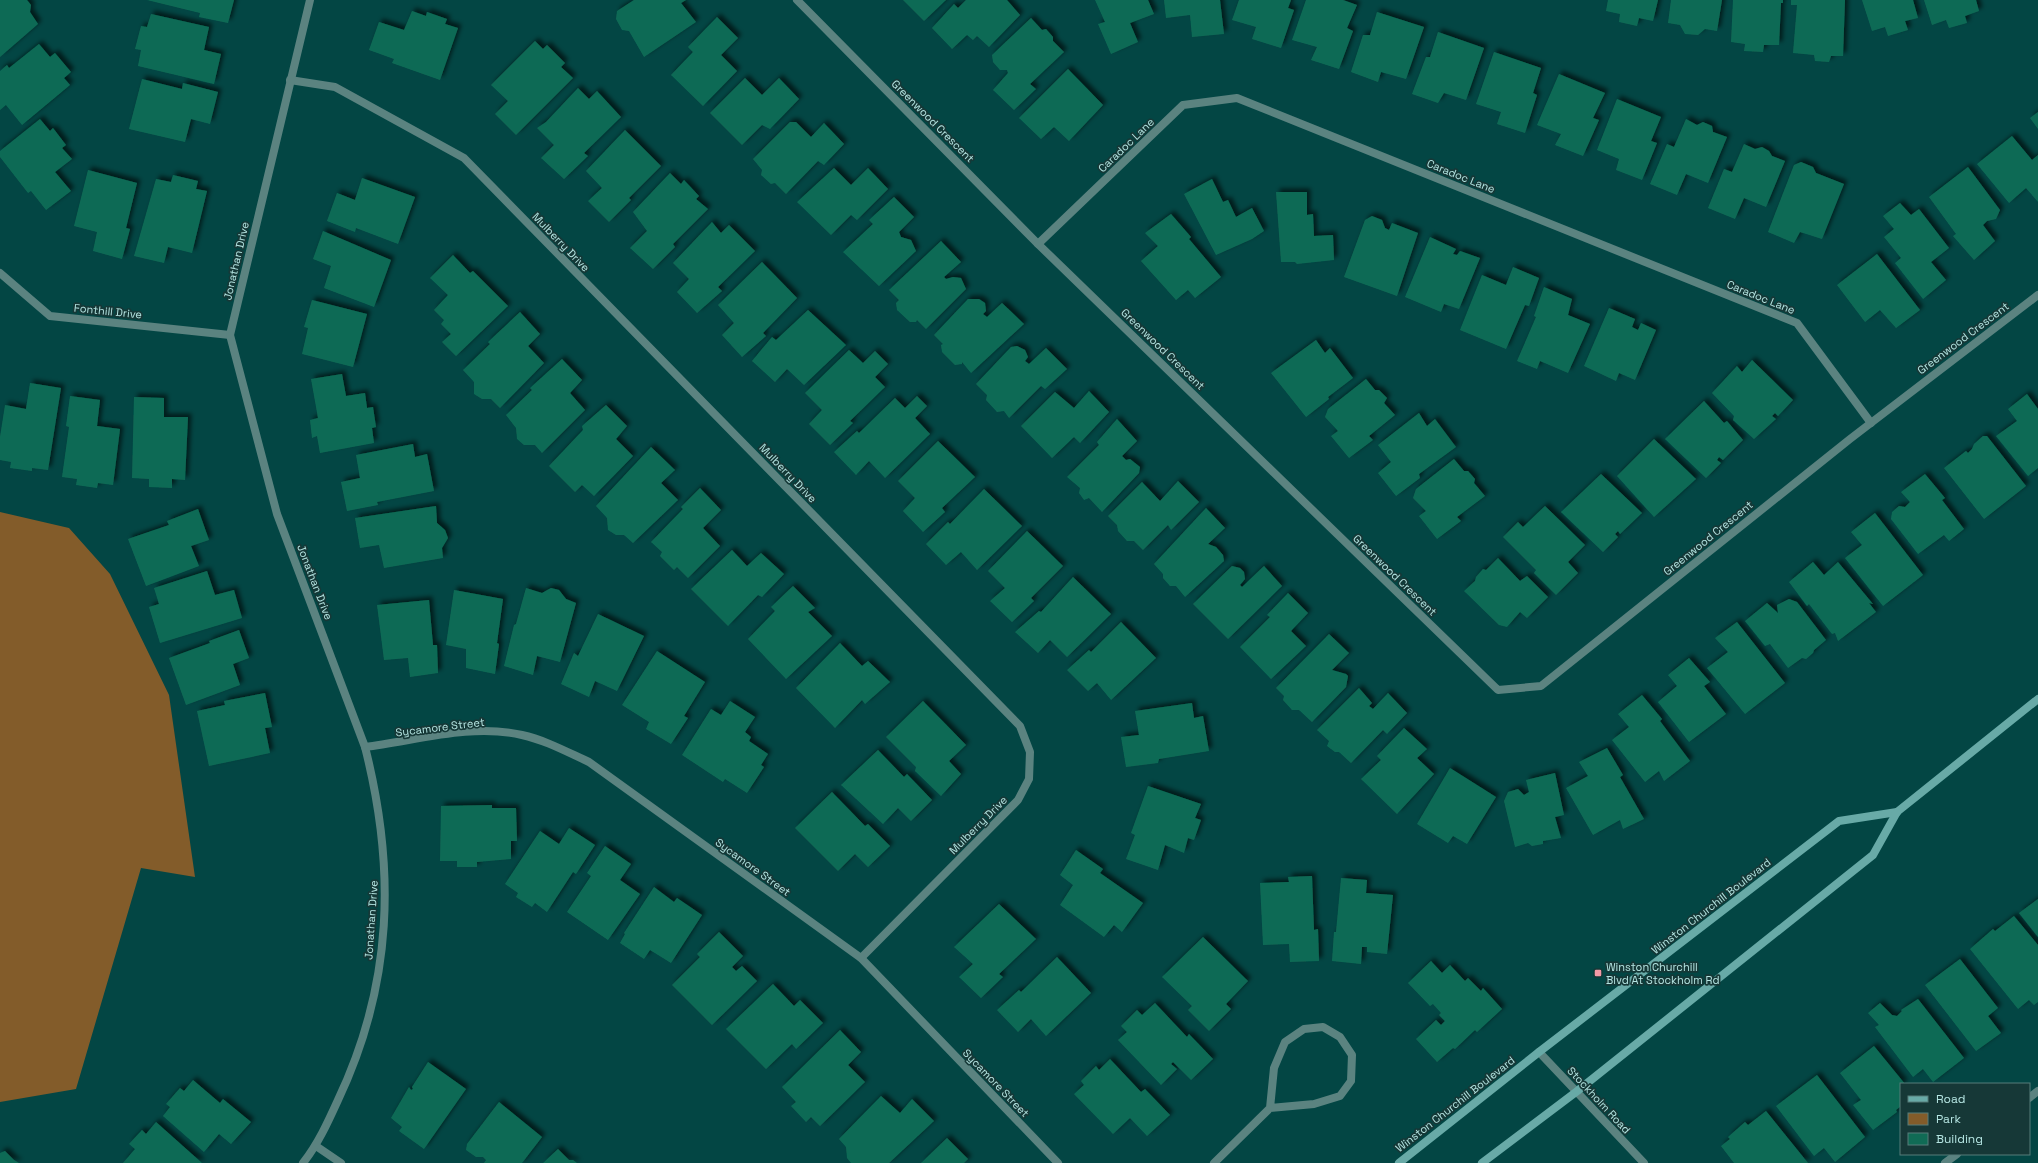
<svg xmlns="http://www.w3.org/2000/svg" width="2038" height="1163" viewBox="0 0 2038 1163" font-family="'Space Grotesk',sans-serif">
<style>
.green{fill:#835c2a}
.building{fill:#106b55;filter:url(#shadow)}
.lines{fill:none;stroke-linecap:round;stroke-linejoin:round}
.minor{stroke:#5b8380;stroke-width:8}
.secondary{stroke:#68aaa7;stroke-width:8}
.poi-dot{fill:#f49aa6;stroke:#163837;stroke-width:1.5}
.labels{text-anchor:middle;stroke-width:3.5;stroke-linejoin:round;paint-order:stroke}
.street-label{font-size:11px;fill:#b5e5e2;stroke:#163837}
.poi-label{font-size:11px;fill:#b5e5e2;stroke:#163837;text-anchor:start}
</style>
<defs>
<filter id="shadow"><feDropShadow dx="3.5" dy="-3.5" stdDeviation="2" flood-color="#0009"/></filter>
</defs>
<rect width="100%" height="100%" fill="#034644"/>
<path class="green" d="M0,512L69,528L110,574L169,695L195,877L141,868L76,1089L0,1102Z"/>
<g class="building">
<path d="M0,0H27L31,5L30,12L38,24L0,57Z"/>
<path d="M147,0H234L228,23L199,17L200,13Z"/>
<path d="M634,0H686L681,3L696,22L644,57L629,31L622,30L616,19L617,11Z"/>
<path d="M903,0H946L924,21Z"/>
<path d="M966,0H1007L1020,15L989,47L977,36L973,40L967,35L952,49L932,28L954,4L958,8Z"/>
<path d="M1095,0H1148L1154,14L1130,23L1138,42L1111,54L1098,24L1105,22Z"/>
<path d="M1164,0H1220L1224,34L1192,37L1190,15L1166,18Z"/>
<path d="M1239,0H1291L1288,8L1294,10L1281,48L1252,39L1256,27L1232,20Z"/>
<path d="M1306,0H1343L1357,5L1347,28L1353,31L1339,69L1311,60L1317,47L1292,40Z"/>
<path d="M1608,0H1658L1653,21L1639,18L1637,26L1619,22L1620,14L1606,11Z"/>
<path d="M1671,0H1722L1717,31L1705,29L1698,35L1685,34L1680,25L1668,23Z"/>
<path d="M1733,0H1783V3H1781L1779,45H1764L1763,52L1744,51L1745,44L1731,42Z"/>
<path d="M1791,0H1845L1843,56H1831L1829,62L1815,61L1814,55L1793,53L1797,5H1791Z"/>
<path d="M1862,0H1913L1918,18L1905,21L1908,30L1888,36L1885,27L1872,31Z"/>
<path d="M1924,0H1976L1979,11L1965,16L1967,23L1949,28L1946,20L1932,25Z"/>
<path d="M412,11L426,16L427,12L447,19L445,24L458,28L440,80L392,63L394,59L369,50L379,22L404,30Z"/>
<path d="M1377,12L1424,27L1406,79L1381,72L1378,82L1351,72L1363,35H1370Z"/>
<path d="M151,14L209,27L204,50L221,54L214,84L138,66L141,50L135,49L141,26L147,27Z"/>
<path d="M717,17L738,38L721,55L737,71L703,106L671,75L693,52L688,47Z"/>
<path d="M1031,18L1042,30L1046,29L1053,37V41L1064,52L1030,84L1036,89L1014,110L993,90L1008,73L1007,70H1000L993,62L992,55Z"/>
<path d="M1438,32L1484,48L1466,100L1444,93L1438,103L1412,94L1426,57H1430Z"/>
<path d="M535,41L543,49L547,45L565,63L561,67L573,78L516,135L495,114L508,101L491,85Z"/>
<path d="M39,44L50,57L55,53L71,72L64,78L70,85L22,125L6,105L0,110V71L7,65L9,68Z"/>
<path d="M1494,52L1541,68L1533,93L1537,95L1525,133L1497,124L1501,112L1476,104Z"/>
<path d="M1068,69L1103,105L1069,141L1054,127L1041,139L1019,118Z"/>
<path d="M1559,74L1605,93L1593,118L1599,120L1583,156L1555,145L1561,134L1537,125Z"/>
<path d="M745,78L762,95L779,78L799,99L770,129L762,125L742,145L710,113Z"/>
<path d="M142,79L182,89L183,83L218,92L210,124L191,119L185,142L129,129Z"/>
<path d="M578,88L589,99L597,91L621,117L584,153L588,156L564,179L541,158L554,145L537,128L546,122Z"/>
<path d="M1617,99L1661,117L1651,141L1657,143L1642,180L1616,170L1619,159L1597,150Z"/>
<path d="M2038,112V129L2030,118Z"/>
<path d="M40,119L50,131L53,128L66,145L62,148L72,159L55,172L71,191L46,210L31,191L28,193L0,157V151Z"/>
<path d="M1686,119L1697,125L1703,122L1712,126L1713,132L1727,137L1708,183L1686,174L1677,195L1650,184L1667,144L1674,147Z"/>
<path d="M790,122H796L811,137L824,123L844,144L824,165L818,161L786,194L775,183L771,184L761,175L762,170L753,159Z"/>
<path d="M625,130L661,166L629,198L631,200L609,222L588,201L602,188L586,171Z"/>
<path d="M2012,136L2032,160L2038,155V202L2026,188L2009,203L1977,164Z"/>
<path d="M1744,144L1755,149L1762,147L1769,151L1772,156L1785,161L1766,207L1744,198L1735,219L1708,208L1724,169L1732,172Z"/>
<path d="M1801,162L1813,167L1816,173L1844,184L1822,239L1800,232L1794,243L1768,232L1794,165Z"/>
<path d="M1968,167L2000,210L1996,219L1987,221L1983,225L1995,241L1974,260L1953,236L1956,234L1929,197Z"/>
<path d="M834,168L851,185L868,168L888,189L857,220L851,215L831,235L797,202Z"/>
<path d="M88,170L137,183L126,228L130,229L122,259L93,251L97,232L74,226Z"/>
<path d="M670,173L681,184L684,180L699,196L696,199L708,209L673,244L675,247L653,269L630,248L647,231L633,212Z"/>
<path d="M173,175L198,181L196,189L207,191L192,253L168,247L164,263L134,256L156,179L171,182Z"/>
<path d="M362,178L415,197L398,244L356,228L355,232L327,221L337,193L355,200Z"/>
<path d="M1212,179L1223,202L1228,200L1236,217L1252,208L1264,231L1252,239L1216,255L1184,194Z"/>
<path d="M1276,192H1307V215L1313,214L1314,236L1333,235L1334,260L1297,264L1295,262H1281Z"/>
<path d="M894,197L914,217L899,232L901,237L911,240L916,251L879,286L843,252L873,224L869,220Z"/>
<path d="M1900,203L1911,215L1919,209L1949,248L1931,262L1946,280L1923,299L1895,263L1901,258L1884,237L1894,229L1883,216Z"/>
<path d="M1171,214L1191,237L1189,239L1221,277L1195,298L1188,290L1176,300L1141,261L1158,246L1145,233Z"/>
<path d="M1372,216L1382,220L1385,228L1389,230L1392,223L1418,233L1397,296L1344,277L1365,220Z"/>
<path d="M712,222L721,233L729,225L755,251L718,287L722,291L697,313L677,292L689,279L673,263Z"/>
<path d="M323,231L391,260L374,307L324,288L331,266L313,259Z"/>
<path d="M1430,237L1456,249L1453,254L1457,255L1460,251L1480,258L1459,309L1444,304L1441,312L1405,297Z"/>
<path d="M941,241L961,262L944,277L946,279L953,277L961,278L966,289L926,329L917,320L916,322H910L897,310L896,303L899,300L889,290Z"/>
<path d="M1877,254L1920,310L1896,328L1880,310L1865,322L1837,285Z"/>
<path d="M453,255L470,273L473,271L508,306L456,356L442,342L451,334L441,324L444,320L434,310L448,295L430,278Z"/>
<path d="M762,262L797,298L763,333L766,336L742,357L722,335L734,323L718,305Z"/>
<path d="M1513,267L1539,278L1529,306L1525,305L1506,349L1460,330L1482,275L1506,285Z"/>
<path d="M1544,287L1572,299L1568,315L1590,324L1568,373L1540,361L1537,369L1517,361L1536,317L1534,316Z"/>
<path d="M968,299H979L985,303L986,311L983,314L987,317L1002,303L1024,324L971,373L962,362V364L955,365L942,352L941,345L943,344L934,335Z"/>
<path d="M312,300L367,314L353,367L302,354L308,328L304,327Z"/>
<path d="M1609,308L1635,319L1632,327L1638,330L1641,323L1656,330L1635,380L1619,373L1616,381L1584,366Z"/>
<path d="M808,310L846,345L804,385L787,369L775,382L752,361L772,337L776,340Z"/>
<path d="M520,312L540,334L528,346L544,363L500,408L491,399H482L474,394V382L463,370L490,344L488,342Z"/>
<path d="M1316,340L1325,353L1330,348L1353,378L1328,397L1329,399L1306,417L1271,373Z"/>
<path d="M1017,346L1025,350L1028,357L1025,361L1029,364L1046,348L1067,369L1045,389L1041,386L1009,418L1004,411L997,412L986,400L987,395L976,384L1011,347Z"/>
<path d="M849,350L863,363L875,351L888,364L875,377L885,387L850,421L853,423L830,445L809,424L822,410L805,393Z"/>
<path d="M562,359L582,380L570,393L585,410L542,453L535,445H524L517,439L516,428L506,415L532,390L530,388Z"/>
<path d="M1752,360L1793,400L1778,416L1775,413L1772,416L1776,419L1754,439L1733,420L1734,416L1712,393L1737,366L1742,372Z"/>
<path d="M342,374L346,396L365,393L367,408L373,407L376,427L372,428L374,443L320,453L317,436L312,438L310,420L318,418L311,379Z"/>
<path d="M1366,379L1375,390H1379L1387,398L1384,403L1395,415L1369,436L1373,440L1349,458L1331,436L1338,431L1325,417L1328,409Z"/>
<path d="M30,383L61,388L48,470L32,468V471L10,468L11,462L0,460V437L5,405L26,409Z"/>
<path d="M1089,391L1109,412L1080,443L1074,437L1052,458L1021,426L1055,392L1074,408Z"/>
<path d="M2027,394L2038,409V468L2028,476L1996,436L2017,421L2008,409Z"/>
<path d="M70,396L100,400L97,426L120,429L113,485L98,483L97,488L76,485L77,479L62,477L69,427L66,426Z"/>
<path d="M917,396L927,406L915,418L930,434L885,478L869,461L856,475L834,452L857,431L859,433L895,398L905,408Z"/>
<path d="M134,397L164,398V417H188L185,480L172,479V488L149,487V479L132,478Z"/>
<path d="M1704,401L1724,423L1727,421L1743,440L1723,460L1719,457L1717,460L1721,463L1706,478L1665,439Z"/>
<path d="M606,405L627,426L616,439L633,456L594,496L582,485L575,492L549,466L583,430L582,426Z"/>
<path d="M1419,413L1427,426L1435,419L1456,447L1419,474L1420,478L1396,496L1378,473L1391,462L1378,445Z"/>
<path d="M1117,419L1137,441L1122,456L1126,460L1130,459L1140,467L1139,473L1102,512L1089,498L1084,500L1079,493L1080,488L1067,477L1099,445L1097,442Z"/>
<path d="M1983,436H1987L2026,486L1984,519L1944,468L1966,451L1968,453L1972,449L1974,444Z"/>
<path d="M1654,439L1696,479L1654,517L1617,476Z"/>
<path d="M938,441L975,477L942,508L945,512L923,532L903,511L915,498L898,481Z"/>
<path d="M413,444L415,457L427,454L434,491L377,502L378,505L347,511L341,482L360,478L356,455Z"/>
<path d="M651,447L675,470L661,483L678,500L633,543L624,535H616L608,530L607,518L596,506Z"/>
<path d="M1454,459L1464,471H1468L1475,479L1474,483L1485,496L1457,517L1461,521L1437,539L1419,516L1426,511L1413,498L1416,489Z"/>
<path d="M1601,474L1642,513L1620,534L1618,531L1615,534L1618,537L1603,552L1561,512Z"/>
<path d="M1925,474L1945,498L1942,500L1964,529L1949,541L1944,535L1918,554L1891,519L1892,512L1899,506L1905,507L1910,502L1901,492Z"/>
<path d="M1178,481L1199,502L1171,530L1168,525L1143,550L1134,541H1127L1118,531L1117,525L1108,516L1142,482L1160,501Z"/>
<path d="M700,488L721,510L703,528L720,546L688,578L677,567L674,570L660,556L662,552L651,542L683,509L681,507Z"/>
<path d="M984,489L1022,526L977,570L961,552L946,565L926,544L948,522L950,524Z"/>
<path d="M436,506L437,523L445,530L448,538L442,548L443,558L384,568L379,545L360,548L355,518Z"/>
<path d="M1545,506L1585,545L1568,562L1578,573L1556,595L1534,573L1536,570L1503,537L1518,522L1523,527Z"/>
<path d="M1206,508L1225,528L1208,544L1216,547L1223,555L1224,561L1185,597L1176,586H1170L1163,578V574L1154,564Z"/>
<path d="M198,509L209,540L191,546L199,566L146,586L128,539L169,525L167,521Z"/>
<path d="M1875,513L1923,575L1883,606L1845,558L1862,545L1851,532Z"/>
<path d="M1027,531L1063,566L1031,598L1034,601L1012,622L990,601L1005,588L988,571Z"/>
<path d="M732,550L747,566L761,553L784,574L762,597L758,595L728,626L691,589Z"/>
<path d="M1498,558L1520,581L1527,576L1548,597L1527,618L1520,612L1507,627L1499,625L1464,591L1475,581L1476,577L1483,569L1486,570Z"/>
<path d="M1813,562L1824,575L1838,562L1873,604L1869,603L1876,612L1838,641L1835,633L1832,634L1809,604L1807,606L1789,582Z"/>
<path d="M1232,566L1240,568L1244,572L1245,579L1240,585L1242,587L1264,566L1282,586L1228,639L1193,604Z"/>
<path d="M207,571L215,595L234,590L242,618L160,643L149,607L159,604L154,588Z"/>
<path d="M1073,577L1111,614L1067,657L1050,640L1038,653L1015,632L1039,611L1041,612Z"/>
<path d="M793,586L815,608L808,612L832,636L786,679L748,639L775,611L771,607Z"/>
<path d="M526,588L542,593L551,588L559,590L566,599L576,603L560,662L537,656L533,675L504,666L514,625L516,624Z"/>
<path d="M454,590L503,599L497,643L499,644L495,674L466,668V649L446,645Z"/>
<path d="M1288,593L1308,613L1291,631L1306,646L1271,679L1240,647L1270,617L1267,615Z"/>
<path d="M1789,599L1797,602L1826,640L1814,650L1813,653L1806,659L1802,658L1788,668L1770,644L1765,646L1745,621L1767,603L1778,613L1777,605Z"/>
<path d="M429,600L433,645H437L438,673L410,677L408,658L384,660L377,605Z"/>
<path d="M598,614L644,636L617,691L595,681L589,697L561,684L574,653L578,656Z"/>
<path d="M1121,622L1156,658L1111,700L1097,683L1088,691L1067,670L1089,650L1091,652Z"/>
<path d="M1737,622L1785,683L1745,714L1707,668L1728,652L1715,638Z"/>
<path d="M239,630L249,658L233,664L240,685L186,705L169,658L210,643L209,641Z"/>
<path d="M1329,634L1349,653L1332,670L1346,674L1348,676L1346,687L1312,722L1299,710H1292L1283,700L1284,696L1276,688Z"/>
<path d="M840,643L862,666L868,661L890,682L865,704L862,700L835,728L796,688Z"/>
<path d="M657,651L705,682L684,716L688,718L671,744L646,729L649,722L622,705Z"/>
<path d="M1689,658L1710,682L1704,686L1726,714L1689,742L1658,702L1677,686L1668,675Z"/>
<path d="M1359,688L1372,703L1369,706L1373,709L1388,693L1407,713L1387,734L1383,730L1351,763L1339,752H1335L1327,746L1329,741L1317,730Z"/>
<path d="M265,693L272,727L265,728L270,753L209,766L197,711L225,705L224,701Z"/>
<path d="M1642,695L1662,719L1660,721L1690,761L1664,781L1659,771L1645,782L1612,740L1629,727L1618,714Z"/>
<path d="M730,701L755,717L745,732L751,737L749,741L768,754L761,765L764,767L747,793L725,779L723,782L682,755L711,709L721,715Z"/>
<path d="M923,701L966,745L949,761L961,774L941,796L915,771L916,767L886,737Z"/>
<path d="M1192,703L1194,718L1203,716L1209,751L1159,759L1158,763L1126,767L1121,737L1139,735L1135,711Z"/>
<path d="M1404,728L1427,749L1417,758L1434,774L1397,814L1361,779L1381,760L1377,756Z"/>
<path d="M1607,748L1623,775L1620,777L1644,819L1623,829L1620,820L1593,835L1566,788L1588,776L1579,762Z"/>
<path d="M878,750L904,777L907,774L932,800L911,821L898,808L883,824L841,785Z"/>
<path d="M1450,768L1496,797L1467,844L1453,836L1448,843L1417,824Z"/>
<path d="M1555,773L1564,815L1555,817L1561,838L1543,841V844L1532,846L1528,843L1515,847L1504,801L1508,792L1518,789L1524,795L1529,792L1526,780Z"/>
<path d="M1148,786L1201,804L1195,818L1201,820L1194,840L1188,838L1184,853L1165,845L1158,870L1126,859L1135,835L1131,833Z"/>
<path d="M832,792L865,826L868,824L890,846L868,867L855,854L838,871L795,828Z"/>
<path d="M492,805V808H516L517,841H511V859L477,862V867H457V861H440L441,806Z"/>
<path d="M569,828L595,845L576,874L573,872L547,912L535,903L532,907L516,897L518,893L505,884L540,831L559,844Z"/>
<path d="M605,846L631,864L620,880L640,894L608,940L567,912L591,876L587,873Z"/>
<path d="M1076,850L1103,869L1100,873L1143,903L1122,932L1114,925L1104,937L1060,905L1073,885L1060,875Z"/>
<path d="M1312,876L1314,930L1318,929L1319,961L1290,962L1289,944L1263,945L1260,883L1289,882L1288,877Z"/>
<path d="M1341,878L1367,880L1366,893L1393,895L1387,954L1367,952V947H1362L1361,964L1332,961L1334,932H1336Z"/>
<path d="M654,887L674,902L677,898L702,915L671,963L650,950L644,959L620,943L625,934L624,933Z"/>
<path d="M2038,899V937L2019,913Z"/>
<path d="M999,904L1036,939L999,974L1003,977L981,998L959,977L973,964L954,947Z"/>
<path d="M2014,916L2038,945V1002L2034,1005L2029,1000L2018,1009L1970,949L1993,929L1995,931Z"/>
<path d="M719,932L743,956L732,967L736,971L742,966L757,981L712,1025L672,985L700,957L697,954Z"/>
<path d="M1203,937L1248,981L1226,1004L1231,1009L1209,1031L1188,1010L1192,1006L1162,977Z"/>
<path d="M1057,957L1091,993L1046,1036L1031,1019L1018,1032L997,1010L1019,990L1021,992Z"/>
<path d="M1960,959L1998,1008L1988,1016L2001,1033L1976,1051L1925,985Z"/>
<path d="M1431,961L1442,973L1450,965L1465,981L1468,978L1481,991L1483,988L1502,1009L1477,1032L1475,1030L1455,1049L1453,1048L1437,1062L1416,1039L1436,1020L1441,1025L1445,1021L1439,1015L1441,1013L1433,1004L1430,1006L1408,983Z"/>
<path d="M773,984L794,1006L800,1000L823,1023L796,1049L792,1044L766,1069L726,1029Z"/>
<path d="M1918,999L1964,1058L1933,1082L1923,1069L1913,1077L1875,1027L1879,1025L1868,1013L1880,1003L1892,1015L1897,1016L1902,1011L1901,1010Z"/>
<path d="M1155,1003L1187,1037L1189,1034L1213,1059L1191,1080L1173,1062L1171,1064L1177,1069L1161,1085L1118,1040L1127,1032L1121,1026L1137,1010L1142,1015Z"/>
<path d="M840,1030L861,1052L848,1065L865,1082L820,1126L811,1117L806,1122L791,1106L796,1102L782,1087Z"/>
<path d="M1874,1046L1905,1084H1901V1106L1896,1110L1897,1112L1873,1130L1853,1105L1861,1100L1840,1073Z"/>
<path d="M1110,1059L1141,1092L1145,1089L1170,1115L1147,1136L1130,1118L1113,1134L1074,1094L1084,1085L1081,1081L1096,1066L1099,1070Z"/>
<path d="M428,1062L466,1089L424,1149L399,1131L402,1127L391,1118L409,1087L411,1090L413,1089L412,1087Z"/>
<path d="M1817,1075L1865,1137L1835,1162L1824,1148L1814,1156L1776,1106Z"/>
<path d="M193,1080L220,1103L223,1099L251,1122L231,1144L219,1134L204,1152L163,1116L170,1107L166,1104L180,1088L184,1091Z"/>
<path d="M881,1096L900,1113L912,1099L934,1121L889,1163H851L847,1158L846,1147L839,1139Z"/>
<path d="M499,1102L542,1137L522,1163H484L486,1160L483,1157H476L466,1150L467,1144Z"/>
<path d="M1766,1111L1808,1163H1734L1721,1146L1730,1139L1728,1137L1745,1122L1748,1125Z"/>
<path d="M156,1122L202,1163H123L135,1149L129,1144L142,1130L146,1134Z"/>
<path d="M947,1138L968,1159L964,1163H921Z"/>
<path d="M558,1149L569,1160H573L577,1163H543Z"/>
<path d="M5,1151L14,1160L19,1163H0V1153Z"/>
</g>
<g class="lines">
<g class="minor">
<path d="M797,0L1038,244L1498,690L1541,686L1850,439L2038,295"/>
<path d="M290,80L335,87L464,158L1020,726L1030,752L1029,779L1018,800L861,958"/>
<path d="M1038,244L1183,105L1237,98L1797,323L1871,423"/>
<path d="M0,273L50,316L230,335"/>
<path d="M365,747C415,741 471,723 522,735C545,740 567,752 589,762L861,958L1058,1163"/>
<path d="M1539,1052L1644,1163"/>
<path d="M2029,1098L2038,1091"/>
<path d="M316,1146L341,1163"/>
<path d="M303,1163C318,1144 328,1122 338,1100C393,984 396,869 365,747L277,514L230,335L310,0"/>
<path d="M1214,1163L1270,1108L1314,1104L1340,1096L1351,1081L1352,1055L1340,1037L1323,1027L1304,1029L1285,1042L1274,1068L1270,1108"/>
<path d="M1945,1163L1957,1154"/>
</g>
<g class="secondary">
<path d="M1399,1163L1539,1052L1839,821L1897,812"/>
<path d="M1482,1163L1576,1092L1873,855L1897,812L2038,699"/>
</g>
</g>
<rect class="poi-dot" x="1594" y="969" width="8" height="8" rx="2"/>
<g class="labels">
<g class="street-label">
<text transform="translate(933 121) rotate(45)" y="4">Greenwood Crescent</text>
<text transform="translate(1126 145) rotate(-44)" y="4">Caradoc Lane</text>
<text transform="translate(1461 176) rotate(22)" y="4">Caradoc Lane</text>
<text transform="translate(561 242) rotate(46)" y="4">Mulberry Drive</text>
<text transform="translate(236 261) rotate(-77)" y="4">Jonathan Drive</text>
<text transform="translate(1761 297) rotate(22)" y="4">Caradoc Lane</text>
<text transform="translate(108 311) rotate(6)" y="4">Fonthill Drive</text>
<text transform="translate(1963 338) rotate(-37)" y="4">Greenwood Crescent</text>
<text transform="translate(1163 349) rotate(44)" y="4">Greenwood Crescent</text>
<text transform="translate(788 473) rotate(46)" y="4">Mulberry Drive</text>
<text transform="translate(1708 538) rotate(-39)" y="4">Greenwood Crescent</text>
<text transform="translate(1395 575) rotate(44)" y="4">Greenwood Crescent</text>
<text transform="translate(315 582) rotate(69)" y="4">Jonathan Drive</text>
<text transform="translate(440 727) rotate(-7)" y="4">Sycamore Street</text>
<text transform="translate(978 825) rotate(-45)" y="4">Mulberry Drive</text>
<text transform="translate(753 867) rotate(36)" y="4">Sycamore Street</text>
<text transform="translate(1711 906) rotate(-38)" y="4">Winston Churchill Boulevard</text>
<text transform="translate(371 920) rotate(-86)" y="4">Jonathan Drive</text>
<text transform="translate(996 1083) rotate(46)" y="4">Sycamore Street</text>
<text transform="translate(1599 1100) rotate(47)" y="4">Stockholm Road</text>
<text transform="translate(1455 1104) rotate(-38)" y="4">Winston Churchill Boulevard</text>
</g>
<g class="poi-label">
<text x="1606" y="971">Winston Churchill<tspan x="1606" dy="13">Blvd At Stockholm Rd</tspan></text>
</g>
</g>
<rect x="1900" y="1083" width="130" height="72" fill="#163837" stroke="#567d7b"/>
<rect x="1908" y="1096" width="20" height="6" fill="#68aaa7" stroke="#567d7b"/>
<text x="1936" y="1103" font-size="12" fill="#b5e5e2">Road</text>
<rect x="1908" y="1113" width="20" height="12" fill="#835c2a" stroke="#567d7b"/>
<text x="1936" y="1123" font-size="12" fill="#b5e5e2">Park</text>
<rect x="1908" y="1133" width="20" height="12" fill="#106b55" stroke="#567d7b"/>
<text x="1936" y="1143" font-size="12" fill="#b5e5e2">Building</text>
</svg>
